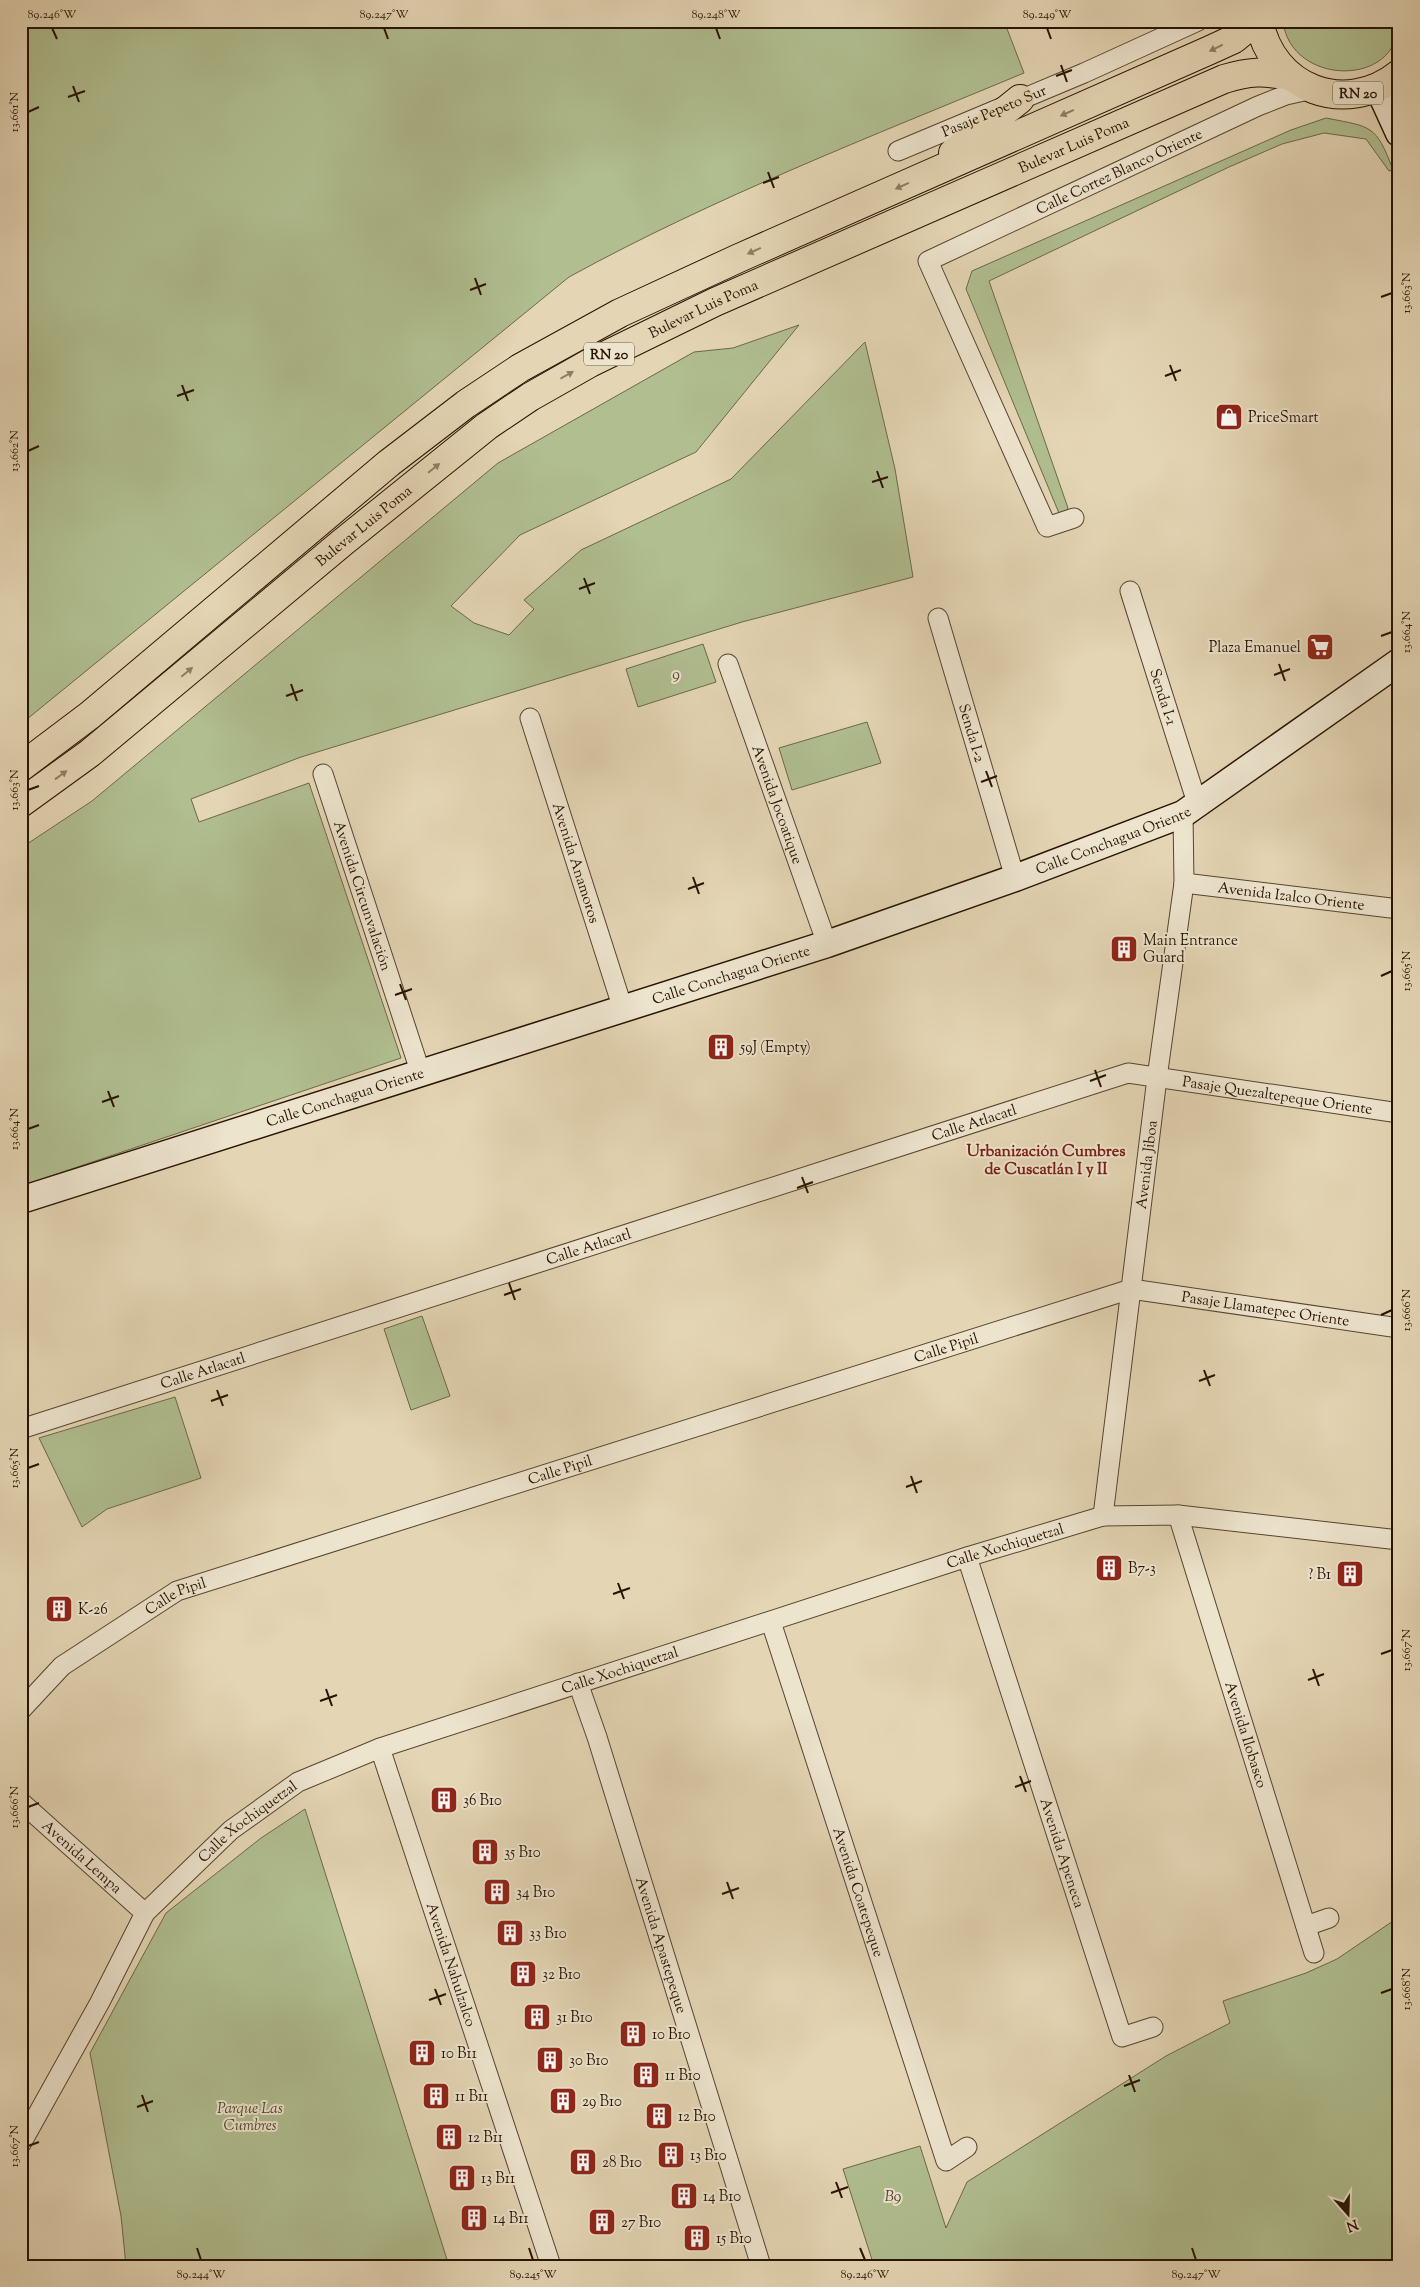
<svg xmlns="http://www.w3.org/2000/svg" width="1420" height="2287" viewBox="0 0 1420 2287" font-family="'Sorts Mill Goudy',serif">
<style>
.green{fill:#b0be90;stroke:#6c6848}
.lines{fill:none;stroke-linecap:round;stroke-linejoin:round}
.minor-casing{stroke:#57442e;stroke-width:21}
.secondary-casing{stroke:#281301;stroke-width:29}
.trunk-casing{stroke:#281301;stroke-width:30}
.minor{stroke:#ede4ce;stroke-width:19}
.secondary{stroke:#ede4ce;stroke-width:26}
.trunk{stroke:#e4d5b4;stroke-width:28}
.oneway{fill:#8f7e63}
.ticks{fill:none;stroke:#281301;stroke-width:2}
.labels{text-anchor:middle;stroke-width:4;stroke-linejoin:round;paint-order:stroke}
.shield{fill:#ede4ce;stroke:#63523e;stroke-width:1}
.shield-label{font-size:14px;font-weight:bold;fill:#281301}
.street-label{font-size:15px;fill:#281301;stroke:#ede4ce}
.poi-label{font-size:15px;fill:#281301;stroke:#ede4ce;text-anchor:start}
.park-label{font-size:15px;font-style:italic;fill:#51462c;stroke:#ede4ce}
.neighbourhood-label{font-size:16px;font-weight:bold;fill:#7a1f14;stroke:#ede4ce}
.neatline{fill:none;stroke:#281301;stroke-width:2}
.ticks-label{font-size:12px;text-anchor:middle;fill:#281301}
</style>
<rect width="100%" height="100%" fill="#e4d5b4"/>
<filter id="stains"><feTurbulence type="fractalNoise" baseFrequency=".004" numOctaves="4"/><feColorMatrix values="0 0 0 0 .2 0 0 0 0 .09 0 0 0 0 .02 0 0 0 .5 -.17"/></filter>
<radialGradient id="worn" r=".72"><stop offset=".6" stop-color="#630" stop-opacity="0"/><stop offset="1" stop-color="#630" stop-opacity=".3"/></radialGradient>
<g class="green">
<path d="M21,21H1004L1024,73C870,137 715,197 569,277L21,724Z"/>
<path d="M1283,21H1399C1399,89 1290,86 1283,21Z"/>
<path d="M1326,118C1371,127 1376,124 1393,170L1389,171L1366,139L1324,133L1282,144L1229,167L989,281L1068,508L1061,518L966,289L972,271L1291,130Z"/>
<path d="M799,325L696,452L520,535L451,606L474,623L509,635L534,609L524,600L581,550L731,479L865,342L895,469L913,577L742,622L301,757L191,799L199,822L309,783L401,1058L21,1186V848L92,801L498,463L694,352L733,348Z"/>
<path d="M703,644L716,682L638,707L626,669Z"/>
<path d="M867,722L881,763L792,790L779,748Z"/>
<path d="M422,1316L450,1396L411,1410L384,1329Z"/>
<path d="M175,1397L201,1478L107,1509L82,1527L39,1438Z"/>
<path d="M305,1809L449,2266H126L121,2216L90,2053L166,1913L261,1838Z"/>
<path d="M1399,1917V2266H874L843,2169L920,2146L946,2228L967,2182L1166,2056L1230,2023L1223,2001L1306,1973L1337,1959Z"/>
</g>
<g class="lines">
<g class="minor-casing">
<g id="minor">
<path id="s1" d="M898,151L1084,73L1198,21"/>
<path id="s2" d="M1074,518L1047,527L928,261L1258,106L1286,95L1313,89"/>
<path id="s3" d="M1130,591L1197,803"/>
<path id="s4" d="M938,618L1015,878"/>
<path id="s5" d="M728,664L827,944"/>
<path id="s6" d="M530,718L623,1009"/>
<path id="s7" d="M323,774L421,1074"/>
<path id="s8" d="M1184,883L1399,909"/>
<path id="s9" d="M21,1429L1128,1073L1399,1113"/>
<path id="s10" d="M1178,1515L1314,1953"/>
<path id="s11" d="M1103,1516L1157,1078L1184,883L1183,814"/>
<path id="s12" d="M967,1557L1122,2037L1153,2027"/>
<path id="s13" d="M771,1622L946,2161L967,2147"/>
<path id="s14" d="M578,1683L597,1737L761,2266"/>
<path id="s15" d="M21,1710L62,1666L177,1591L1131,1289L1399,1328"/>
<path id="s16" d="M380,1748L551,2266"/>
<path id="s17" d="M21,1802L145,1913"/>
<path d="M1306,1926L1329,1918"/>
<path id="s18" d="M21,2144L100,2002L145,1913L231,1830L298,1782L380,1748L967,1557L1103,1516L1178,1515L1399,1540"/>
</g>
</g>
<g class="secondary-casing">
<g id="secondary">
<path d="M1378,87L1399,133"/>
<path id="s19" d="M21,1200L827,944L1015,878L1183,814L1399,662"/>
</g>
</g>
<g class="trunk-casing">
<g id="trunk">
<path d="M1259,21C1272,89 1345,117 1399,74"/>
<path d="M953,153L1020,99"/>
<path d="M21,767L90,715L389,463L466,404L520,368L620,313L739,258L1210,50L1234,39L1256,21"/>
<path id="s20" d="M21,803L90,753L343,542L487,426L530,397L590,363L715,302L1224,79C1250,71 1263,71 1290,76"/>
</g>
</g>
<use href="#minor" class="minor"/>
<use href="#secondary" class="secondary"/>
<use href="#trunk" class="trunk"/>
</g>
<defs><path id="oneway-solid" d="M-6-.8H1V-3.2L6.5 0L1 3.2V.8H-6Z" transform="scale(1.25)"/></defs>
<g class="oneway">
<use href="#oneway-solid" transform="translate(1216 48) rotate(154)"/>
<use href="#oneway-solid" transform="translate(1067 113) rotate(156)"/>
<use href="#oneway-solid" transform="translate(902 186) rotate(156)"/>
<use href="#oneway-solid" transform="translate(754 251) rotate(156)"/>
<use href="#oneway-solid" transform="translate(567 375) rotate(-29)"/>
<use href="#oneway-solid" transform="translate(434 468) rotate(-39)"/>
<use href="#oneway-solid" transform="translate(187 672) rotate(-40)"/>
<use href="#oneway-solid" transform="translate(61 775) rotate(-36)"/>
</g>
<path class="ticks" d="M52,28L57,39M384,28L388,39M716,28L720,39M1047,28L1051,39M1061,65L1067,82M1056,76L1072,70M73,86L79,102M68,97L85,91M28,112L39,107M768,172L774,188M763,183L779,177M475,278L481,295M470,290L486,284M1381,297L1392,293M1170,365L1176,381M1165,376L1181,370M182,385L188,401M177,396L194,390M28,451L39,446M877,471L883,488M872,482L888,477M584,578L590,594M579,589L595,583M1381,636L1392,632M1279,664L1285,681M1274,675L1290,669M291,684L297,701M286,696L303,690M986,771L992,787M981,782L997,776M28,790L39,786M693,877L699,894M688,889L704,883M1381,976L1392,971M400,984L406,1000M395,995L412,989M1095,1070L1101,1087M1090,1081L1106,1075M108,1091L114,1107M102,1102L119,1096M28,1129L39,1125M802,1177L808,1193M797,1188L813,1182M509,1283L515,1300M504,1295L521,1289M1381,1315L1392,1310M1204,1370L1210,1386M1199,1381L1215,1375M217,1390L223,1406M211,1401L228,1395M28,1468L39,1464M911,1476L917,1493M906,1487L922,1481M618,1583L624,1599M613,1594L630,1588M1381,1654L1392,1650M1313,1669L1319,1686M1308,1680L1324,1674M326,1689L332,1706M320,1701L337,1695M1020,1776L1026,1792M1015,1787L1031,1781M28,1807L39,1803M727,1882L733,1899M722,1894L739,1888M435,1989L441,2005M1381,1993L1392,1989M429,2000L446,1994M1129,2075L1135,2092M1124,2086L1140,2080M142,2095L148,2112M137,2107L153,2101M28,2146L39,2142M836,2182L842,2198M831,2193L848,2187M197,2248L201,2260M529,2248L533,2260M860,2248L865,2260M1192,2248L1196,2260"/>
<defs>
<g id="shop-square" transform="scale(1.4375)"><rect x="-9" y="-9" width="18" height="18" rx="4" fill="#8f2418" stroke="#ede4ce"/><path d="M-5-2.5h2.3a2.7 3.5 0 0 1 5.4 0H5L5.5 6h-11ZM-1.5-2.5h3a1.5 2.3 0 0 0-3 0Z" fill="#fff"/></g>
<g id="supermarket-square" transform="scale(1.4375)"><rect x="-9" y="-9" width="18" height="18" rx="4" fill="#8f2418" stroke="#ede4ce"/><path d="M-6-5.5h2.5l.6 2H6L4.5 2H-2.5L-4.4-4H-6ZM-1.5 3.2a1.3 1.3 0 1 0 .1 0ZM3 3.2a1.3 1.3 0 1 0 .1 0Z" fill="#fff"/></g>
<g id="building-square" transform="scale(1.4375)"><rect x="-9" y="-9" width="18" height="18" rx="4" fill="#8f2418" stroke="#ede4ce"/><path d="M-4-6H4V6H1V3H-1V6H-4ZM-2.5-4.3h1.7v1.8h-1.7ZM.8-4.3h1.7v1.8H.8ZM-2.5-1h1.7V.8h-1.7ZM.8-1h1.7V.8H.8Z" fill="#fff"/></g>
</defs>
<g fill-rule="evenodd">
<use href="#shop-square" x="1229" y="417"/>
<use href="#supermarket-square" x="1320" y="647"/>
<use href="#building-square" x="1124" y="949"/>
<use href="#building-square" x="721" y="1047"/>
<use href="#building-square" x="1109" y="1568"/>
<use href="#building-square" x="1350" y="1574"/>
<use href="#building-square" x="59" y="1609"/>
<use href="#building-square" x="444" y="1800"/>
<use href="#building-square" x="485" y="1852"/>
<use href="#building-square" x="497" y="1892"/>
<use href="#building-square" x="510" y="1933"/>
<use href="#building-square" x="523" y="1974"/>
<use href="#building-square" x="537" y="2017"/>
<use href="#building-square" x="633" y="2034"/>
<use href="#building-square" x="422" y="2053"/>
<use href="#building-square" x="550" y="2060"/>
<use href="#building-square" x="646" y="2075"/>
<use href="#building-square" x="436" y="2096"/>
<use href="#building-square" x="563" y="2101"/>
<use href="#building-square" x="659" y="2116"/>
<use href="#building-square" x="449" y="2137"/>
<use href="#building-square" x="671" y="2155"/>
<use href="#building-square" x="583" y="2162"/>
<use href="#building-square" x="462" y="2178"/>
<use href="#building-square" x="684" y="2196"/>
<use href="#building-square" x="474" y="2218"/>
<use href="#building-square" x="602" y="2222"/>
<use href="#building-square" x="697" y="2238"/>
</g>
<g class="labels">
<g class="shield">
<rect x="1333" y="81.5" width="50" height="23" rx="4"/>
<rect x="584" y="342.5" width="50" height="23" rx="4"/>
</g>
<g class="shield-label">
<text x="1358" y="98">RN 20</text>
<text x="609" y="359">RN 20</text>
</g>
<g class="street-label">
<text dy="5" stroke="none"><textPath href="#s1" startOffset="104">Pasaje Pepeto Sur</textPath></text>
<text dy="5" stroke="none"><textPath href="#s20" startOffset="1251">Bulevar Luis Poma</textPath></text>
<text dy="5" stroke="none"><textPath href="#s2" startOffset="531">Calle Cortez Blanco Oriente</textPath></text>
<text dy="5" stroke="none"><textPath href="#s20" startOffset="846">Bulevar Luis Poma</textPath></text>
<text dy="5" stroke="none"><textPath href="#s20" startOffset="441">Bulevar Luis Poma</textPath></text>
<text dy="5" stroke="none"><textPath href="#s3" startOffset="111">Senda I-1</textPath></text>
<text dy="5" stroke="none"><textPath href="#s4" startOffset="120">Senda I-2</textPath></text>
<text dy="5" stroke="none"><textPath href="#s5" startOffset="149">Avenida Jocoatique</textPath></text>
<text dy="5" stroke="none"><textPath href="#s19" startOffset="1150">Calle Conchagua Oriente</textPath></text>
<text dy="5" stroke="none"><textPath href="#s6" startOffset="152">Avenida Anamoros</textPath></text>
<text dy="5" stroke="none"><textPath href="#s7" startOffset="128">Avenida Circunvalación</textPath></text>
<text dy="5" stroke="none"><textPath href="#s8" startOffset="108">Avenida Izalco Oriente</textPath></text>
<text dy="5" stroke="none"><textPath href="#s19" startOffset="745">Calle Conchagua Oriente</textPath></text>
<text dy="5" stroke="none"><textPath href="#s9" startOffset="1314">Pasaje Quezaltepeque Oriente</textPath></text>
<text dy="5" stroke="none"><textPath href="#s19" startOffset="340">Calle Conchagua Oriente</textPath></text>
<text dy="5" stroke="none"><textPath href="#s9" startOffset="1001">Calle Atlacatl</textPath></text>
<text dy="5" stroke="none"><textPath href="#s11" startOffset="354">Avenida Jiboa</textPath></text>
<text dy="5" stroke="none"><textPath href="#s9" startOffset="596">Calle Atlacatl</textPath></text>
<text dy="5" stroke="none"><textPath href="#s15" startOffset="1334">Pasaje Llamatepec Oriente</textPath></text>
<text dy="5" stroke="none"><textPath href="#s15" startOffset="1004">Calle Pipil</textPath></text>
<text dy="5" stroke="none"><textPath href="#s9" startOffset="191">Calle Atlacatl</textPath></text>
<text dy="5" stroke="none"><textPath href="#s15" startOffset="599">Calle Pipil</textPath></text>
<text dy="5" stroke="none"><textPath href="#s18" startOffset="1210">Calle Xochiquetzal</textPath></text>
<text dy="5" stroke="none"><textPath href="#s15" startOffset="194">Calle Pipil</textPath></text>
<text dy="5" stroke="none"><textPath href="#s18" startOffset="805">Calle Xochiquetzal</textPath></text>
<text dy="5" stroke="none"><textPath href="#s10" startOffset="230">Avenida Ilobasco</textPath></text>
<text dy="5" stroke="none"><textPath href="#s18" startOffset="400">Calle Xochiquetzal</textPath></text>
<text dy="5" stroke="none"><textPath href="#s12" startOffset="311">Avenida Apeneca</textPath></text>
<text dy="5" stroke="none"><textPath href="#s17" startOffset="82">Avenida Lempa</textPath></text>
<text dy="5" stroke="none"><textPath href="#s13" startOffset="284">Avenida Coatepeque</textPath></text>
<text dy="5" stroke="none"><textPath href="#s14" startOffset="275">Avenida Apastepeque</textPath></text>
<text dy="5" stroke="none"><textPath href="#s16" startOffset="228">Avenida Nahulzalco</textPath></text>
</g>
<g class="poi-label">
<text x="1248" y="422">PriceSmart</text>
<text x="1301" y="652" text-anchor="end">Plaza Emanuel</text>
<text x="1143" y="945">Main Entrance<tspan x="1143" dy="17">Guard</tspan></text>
<text x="740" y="1052">59J (Empty)</text>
<text x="1128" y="1573">B7-3</text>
<text x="1331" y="1579" text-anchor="end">? B1</text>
<text x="78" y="1614">K-26</text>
<text x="463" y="1805">36 B10</text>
<text x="504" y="1857">35 B10</text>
<text x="516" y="1897">34 B10</text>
<text x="529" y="1938">33 B10</text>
<text x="542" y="1979">32 B10</text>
<text x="556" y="2022">31 B10</text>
<text x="652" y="2039">10 B10</text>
<text x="441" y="2058">10 B11</text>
<text x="569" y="2065">30 B10</text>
<text x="665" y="2080">11 B10</text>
<text x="455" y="2101">11 B11</text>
<text x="582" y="2106">29 B10</text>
<text x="678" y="2121">12 B10</text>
<text x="468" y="2142">12 B11</text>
<text x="690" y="2160">13 B10</text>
<text x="602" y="2167">28 B10</text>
<text x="481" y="2183">13 B11</text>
<text x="703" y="2201">14 B10</text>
<text x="493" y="2223">14 B11</text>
<text x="621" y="2227">27 B10</text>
<text x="716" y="2243">15 B10</text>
</g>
<g class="park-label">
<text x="676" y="679">9</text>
<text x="250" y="2113">Parque Las<tspan x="250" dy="17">Cumbres</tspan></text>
<text x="893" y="2201">B9</text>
</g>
<g class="neighbourhood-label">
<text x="1046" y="1156">Urbanización Cumbres<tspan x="1046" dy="18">de Cuscatlán I y II</tspan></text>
</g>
</g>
<rect width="1420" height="2287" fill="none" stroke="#e4d5b4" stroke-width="55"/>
<g transform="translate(1348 2214) rotate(160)" stroke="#ede4ce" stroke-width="4" paint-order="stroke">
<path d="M0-4L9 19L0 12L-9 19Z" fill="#281301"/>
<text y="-8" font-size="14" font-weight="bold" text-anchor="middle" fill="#281301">N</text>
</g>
<rect x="28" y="28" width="1364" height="2232" class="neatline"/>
<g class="ticks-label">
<text x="52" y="18">89.246°W</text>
<text x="384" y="18">89.247°W</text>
<text x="716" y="18">89.248°W</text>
<text x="1047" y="18">89.249°W</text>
<text transform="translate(14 112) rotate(-90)" y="4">13.661°N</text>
<text transform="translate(1406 293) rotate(-90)" y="4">13.663°N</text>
<text transform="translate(14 451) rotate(-90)" y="4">13.662°N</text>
<text transform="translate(1406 632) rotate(-90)" y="4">13.664°N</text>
<text transform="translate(14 790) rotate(-90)" y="4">13.663°N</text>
<text transform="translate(1406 971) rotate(-90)" y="4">13.665°N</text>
<text transform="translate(14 1129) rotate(-90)" y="4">13.664°N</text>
<text transform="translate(1406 1310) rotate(-90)" y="4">13.666°N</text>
<text transform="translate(14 1468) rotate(-90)" y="4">13.665°N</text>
<text transform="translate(1406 1650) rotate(-90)" y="4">13.667°N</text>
<text transform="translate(14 1807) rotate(-90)" y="4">13.666°N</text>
<text transform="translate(1406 1989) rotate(-90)" y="4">13.668°N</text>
<text transform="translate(14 2146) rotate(-90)" y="4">13.667°N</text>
<text x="201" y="2278">89.244°W</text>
<text x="533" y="2278">89.245°W</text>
<text x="865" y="2278">89.246°W</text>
<text x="1196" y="2278">89.247°W</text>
</g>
<rect width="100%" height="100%" filter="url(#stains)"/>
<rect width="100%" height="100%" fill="url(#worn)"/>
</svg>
